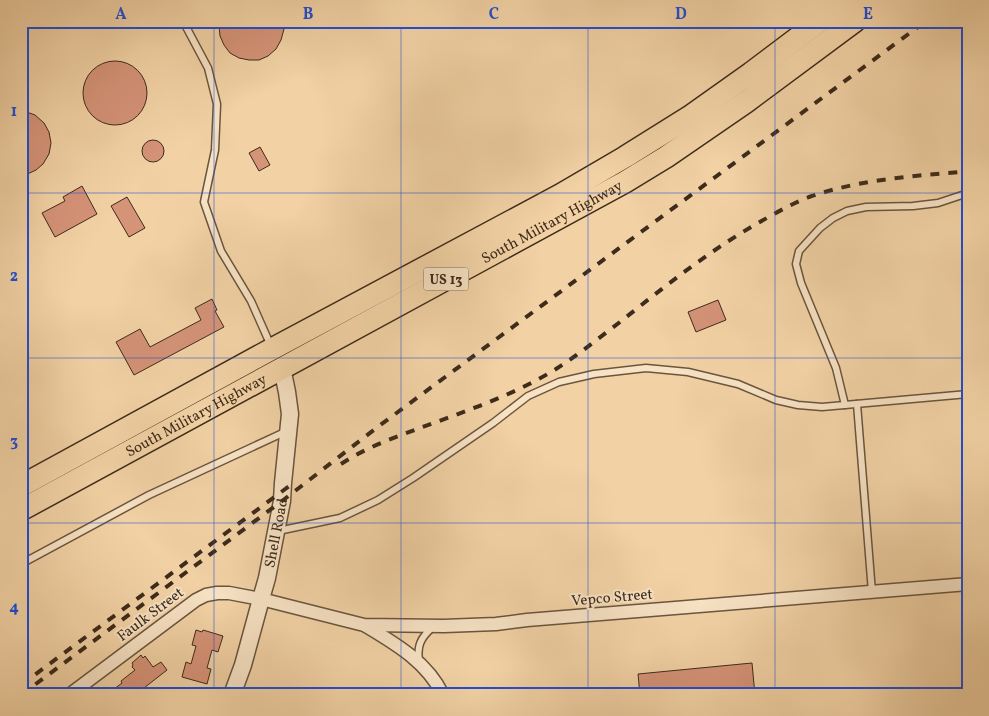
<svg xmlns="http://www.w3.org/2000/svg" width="989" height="716" viewBox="0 0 989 716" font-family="Vollkorn,serif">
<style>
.building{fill:#d59378;stroke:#3d2b1b}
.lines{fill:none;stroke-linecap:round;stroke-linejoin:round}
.service-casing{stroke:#6a553e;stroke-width:9}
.minor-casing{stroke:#6a553e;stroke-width:15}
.tertiary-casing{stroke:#6a553e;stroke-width:19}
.primary-casing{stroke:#3d2b1b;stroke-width:24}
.service{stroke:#f7e2c4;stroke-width:6}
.minor{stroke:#f7e2c4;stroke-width:12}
.tertiary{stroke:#f7e2c4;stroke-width:16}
.primary{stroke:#f2d2a5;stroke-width:21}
.rail{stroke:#3d2b1b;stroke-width:4;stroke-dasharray:9 9;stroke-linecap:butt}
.grid{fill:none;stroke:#1d4ed8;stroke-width:1;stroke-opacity:0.55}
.labels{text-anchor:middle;stroke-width:4;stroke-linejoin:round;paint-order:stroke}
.shield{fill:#f7e2c4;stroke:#75624e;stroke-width:1}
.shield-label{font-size:14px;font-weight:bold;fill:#3d2b1b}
.street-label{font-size:15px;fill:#3d2b1b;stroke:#f7e2c4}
.neatline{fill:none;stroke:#1d4ed8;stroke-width:2}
.grid-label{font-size:16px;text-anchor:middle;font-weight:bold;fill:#1d4ed8}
</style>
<rect width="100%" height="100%" fill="#f2d2a5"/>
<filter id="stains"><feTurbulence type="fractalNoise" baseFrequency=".004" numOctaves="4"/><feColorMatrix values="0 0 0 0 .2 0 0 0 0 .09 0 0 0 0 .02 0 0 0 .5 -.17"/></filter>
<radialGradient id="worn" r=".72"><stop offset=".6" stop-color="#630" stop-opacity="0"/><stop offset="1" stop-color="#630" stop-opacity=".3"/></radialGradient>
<g class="building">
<path d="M220,21H282L284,29L281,40L276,49L268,56L259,60H249L239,58L230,53L224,45L220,36L219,26Z"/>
<circle cx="115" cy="93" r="32"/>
<path d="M21,110L35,115L44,123L49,132L51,143L49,154L43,164L36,170L21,177Z"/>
<circle cx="153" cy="151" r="11"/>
<path d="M260,147L270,165L259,171L249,153Z"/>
<path d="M82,186L97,214L55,237L42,213L65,201L63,197Z"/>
<path d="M127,197L145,228L129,237L111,206Z"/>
<path d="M212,299L217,310L215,311L224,327L134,375L116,342L140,329L150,347L201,320L195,308Z"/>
<path d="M718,300L726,320L696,332L688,312Z"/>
<path d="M196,630L202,632L203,630L223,636L218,652L212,650L207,668L211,669L207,684L182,677L186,662L191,664L196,646L192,645Z"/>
<path d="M141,655L143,658L145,656L153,667L161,662L167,670L135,695H106L122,683L121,681L135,670L132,667L133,665L132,663Z"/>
<path d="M752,663L755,695H640L638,674Z"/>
</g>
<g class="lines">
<g class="service-casing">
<g id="service">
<path d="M183,21L208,68L217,104L215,150L204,202L221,251L251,301L271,346"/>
<path d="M857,404L872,592"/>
<path d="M845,405L836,368L801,283L796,264L799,251L820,228L833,218L847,211L866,207L913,206L938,203L968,193"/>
<path d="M278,531L340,518L378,500L413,478L493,423L528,396L559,382L594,374L646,368L688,372L738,384L776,400L798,405L822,407L968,394"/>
<path d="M21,564L149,495L287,431"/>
<path d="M419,662C417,646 420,638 433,627"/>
</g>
</g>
<g class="minor-casing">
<g id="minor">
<path d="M366,626C396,644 427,662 443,695"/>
<path d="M69,695L196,600L206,595L217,593H229L261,599L364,625L444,626L496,624L527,620L968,584"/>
</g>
</g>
<g class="tertiary-casing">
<g id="tertiary">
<path id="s1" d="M232,695L243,665L261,599L267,578L282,501L283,483L290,414L287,392L282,368"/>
</g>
</g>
<g class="primary-casing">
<g id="primary">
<path d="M21,486L272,349L560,195L625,157L689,117L751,73L820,21"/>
<path id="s2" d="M21,510L625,182L666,157L746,102L855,21"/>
</g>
</g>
<use href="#service" class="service"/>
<use href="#minor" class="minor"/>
<use href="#tertiary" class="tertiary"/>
<use href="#primary" class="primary"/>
<g class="rail">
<path d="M341,464C365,448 393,438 420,428C466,411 514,395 556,369C578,355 599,338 620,322C664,287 709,251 758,223C774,214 791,204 809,197C858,180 910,176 962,172"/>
<path d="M21,685L292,484"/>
<path d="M21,695L282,501L379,426L926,21"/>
</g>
</g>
<path class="grid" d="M214,21V695M401,21V695M588,21V695M775,21V695M21,193H968M21,358H968M21,523H968"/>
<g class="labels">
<rect class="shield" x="423.5" y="267.5" width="45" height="23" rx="4"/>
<g class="shield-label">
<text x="446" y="284">US 13</text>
</g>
<g class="street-label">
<text dy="5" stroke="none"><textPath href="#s2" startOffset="604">South Military Highway</textPath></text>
<text dy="5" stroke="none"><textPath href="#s2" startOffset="199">South Military Highway</textPath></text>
<text dy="5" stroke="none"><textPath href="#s1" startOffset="168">Shell Road</textPath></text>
<text transform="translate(612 597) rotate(-5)" y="5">Vepco Street</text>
<text transform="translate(150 614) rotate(-37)" y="5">Faulk Street</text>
</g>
</g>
<rect width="989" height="716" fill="none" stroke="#f2d2a5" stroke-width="55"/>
<rect x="28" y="28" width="934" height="660" class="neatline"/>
<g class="grid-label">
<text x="121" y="19">A</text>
<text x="308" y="19">B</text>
<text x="494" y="19">C</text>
<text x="681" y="19">D</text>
<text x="868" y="19">E</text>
<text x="14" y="116">1</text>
<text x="14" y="281">2</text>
<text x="14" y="446">3</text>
<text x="14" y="612">4</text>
</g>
<rect width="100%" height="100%" filter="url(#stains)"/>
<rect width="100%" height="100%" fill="url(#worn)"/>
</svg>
